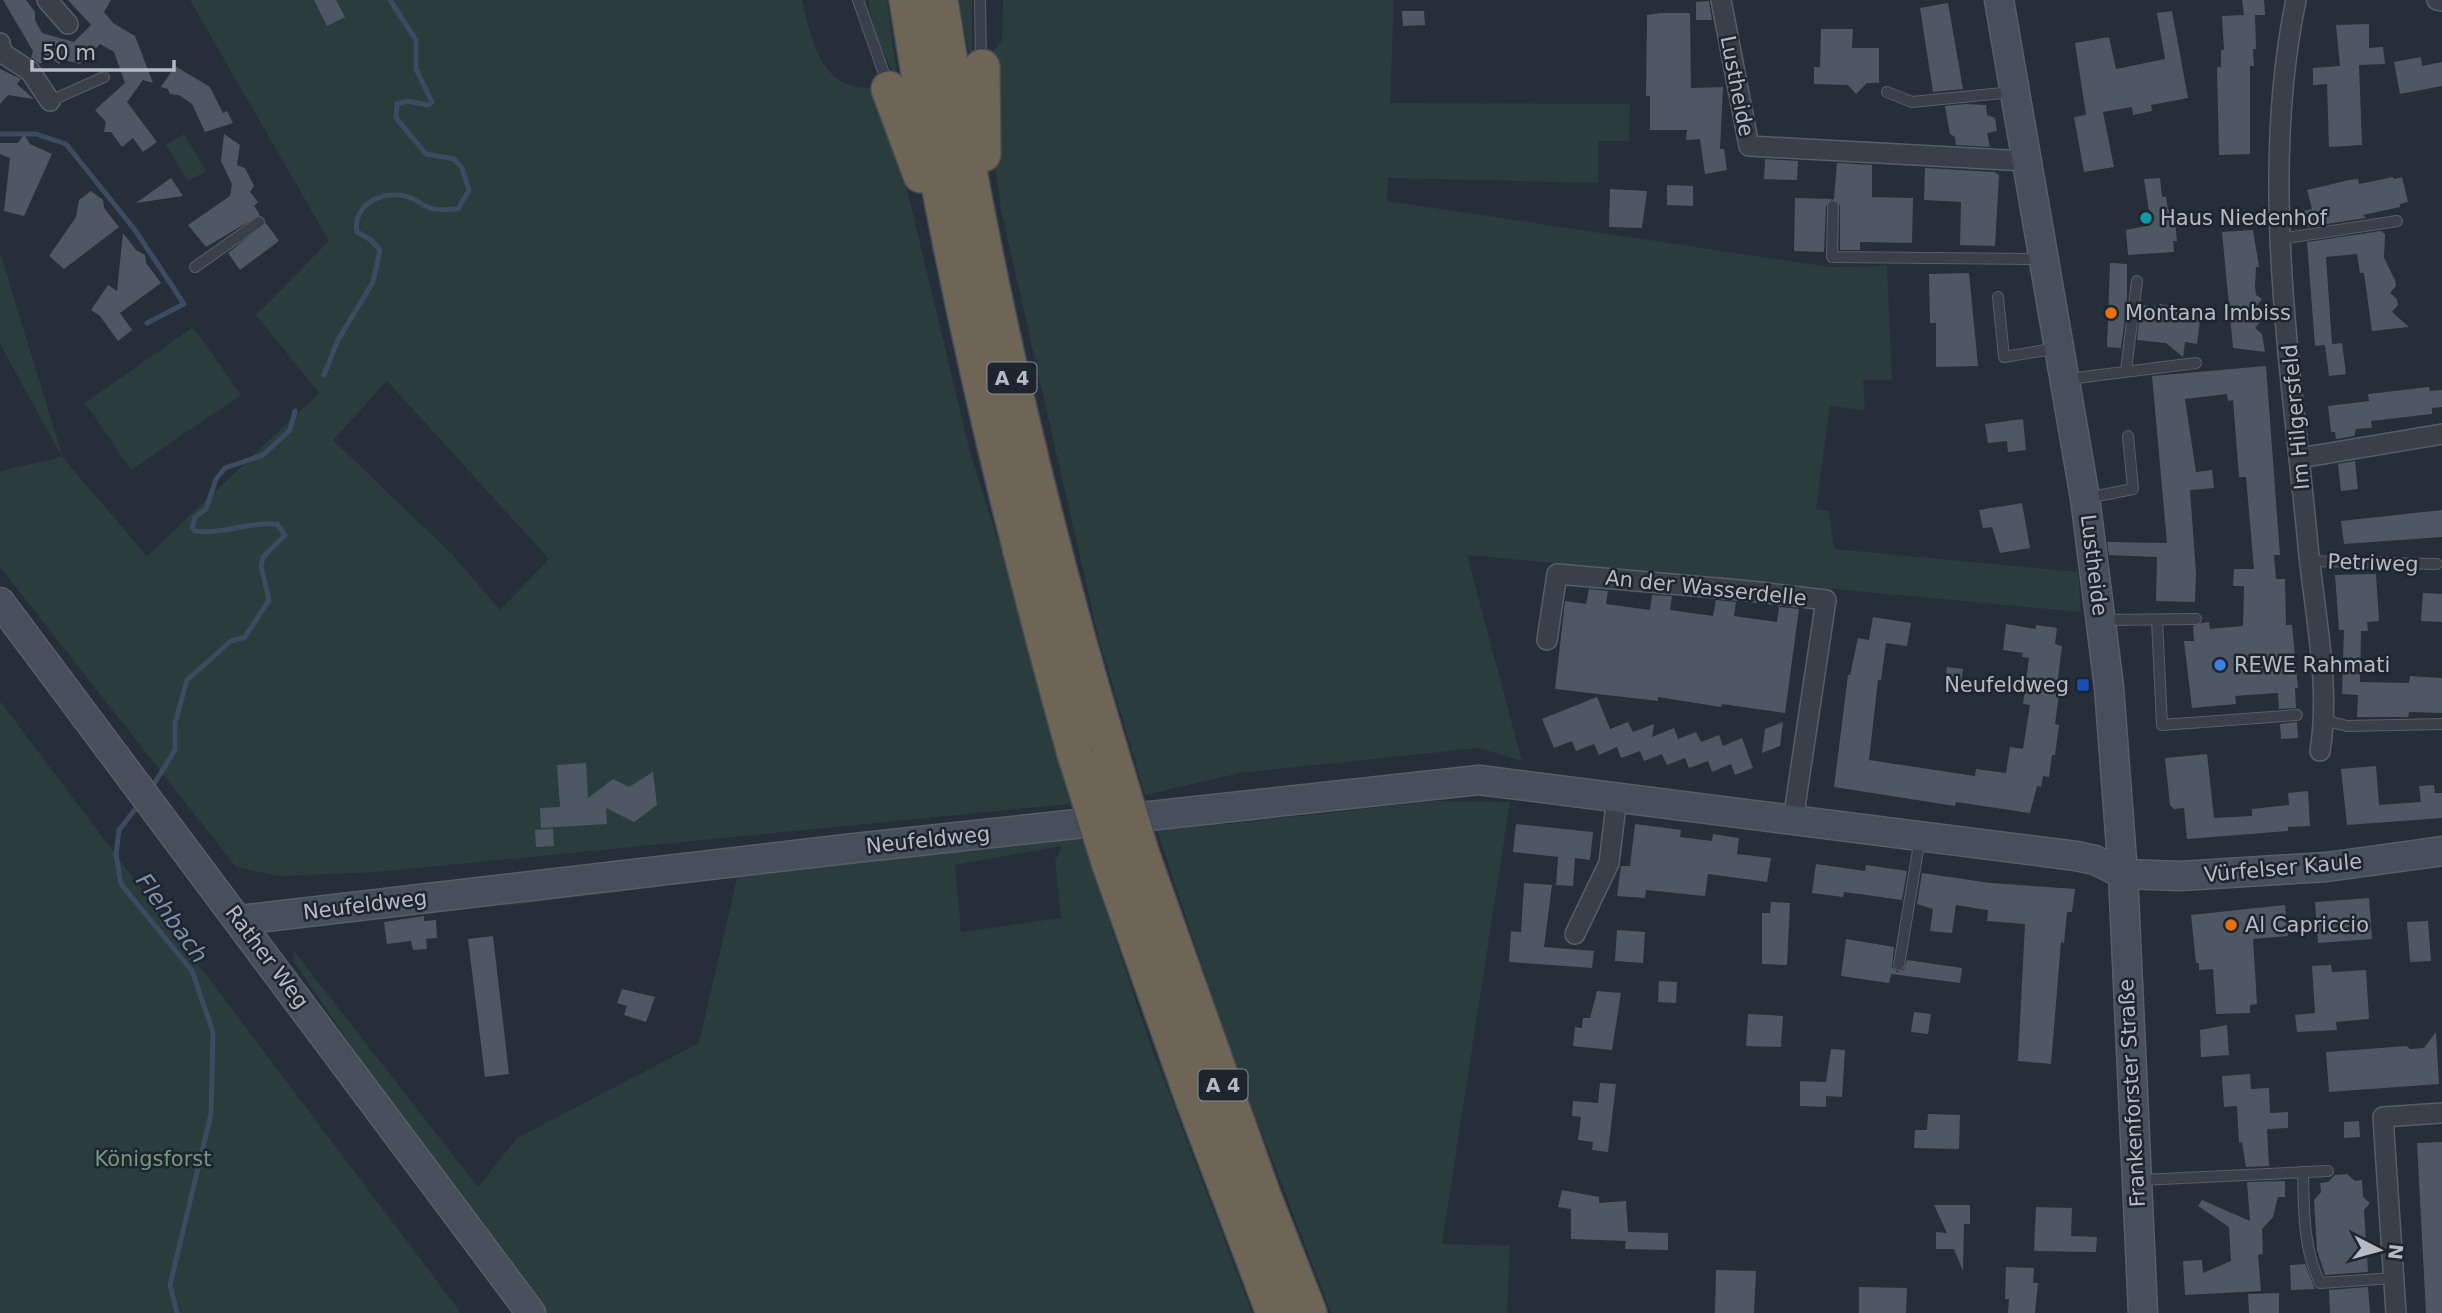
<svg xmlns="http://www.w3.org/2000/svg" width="2442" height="1313" viewBox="0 0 2442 1313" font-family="'DejaVu Sans',sans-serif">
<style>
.green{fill:#2a3c3c;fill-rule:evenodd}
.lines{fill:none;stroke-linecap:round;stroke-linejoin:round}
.stream{stroke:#3d4b60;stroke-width:5}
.building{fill:#4e5864}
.service-casing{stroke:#575e67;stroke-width:12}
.minor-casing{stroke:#575e67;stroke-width:22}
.secondary-casing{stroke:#575e67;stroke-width:31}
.motorway-casing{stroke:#444b54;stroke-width:38}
.service{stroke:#394049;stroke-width:10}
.minor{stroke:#394049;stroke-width:19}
.secondary{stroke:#474f5c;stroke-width:28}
.motorway{stroke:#6f6557;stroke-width:35}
.motorway-bridge-casing{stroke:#444b54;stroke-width:38;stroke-linecap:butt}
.motorway-bridge{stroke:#6f6557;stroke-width:35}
.culture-dot{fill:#0f9aa8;stroke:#1e252e;stroke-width:2.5}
.food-dot{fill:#e8710a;stroke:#1e252e;stroke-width:2.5}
.shop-dot{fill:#3f7fe0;stroke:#1e252e;stroke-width:2.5}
.transit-dot{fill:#1a4fb4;stroke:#1e252e;stroke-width:2.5}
.labels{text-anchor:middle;stroke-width:5;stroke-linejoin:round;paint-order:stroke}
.shield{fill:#1e252e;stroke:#878e98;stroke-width:2}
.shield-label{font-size:19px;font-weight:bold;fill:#b4bbc5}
.street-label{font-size:21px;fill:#b4bbc5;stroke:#1e252e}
.poi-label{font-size:21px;fill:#b4bbc5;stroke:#1e252e;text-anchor:start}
.park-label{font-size:21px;fill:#75987e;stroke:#1e252e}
.water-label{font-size:23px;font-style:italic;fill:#7f91aa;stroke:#1e252e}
</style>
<rect width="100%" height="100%" fill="#252e39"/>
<g class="green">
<path d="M190,0H802C813,43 821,94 878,87L884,93L970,452L1003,557L1070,804L377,872L280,876L236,867L0,567V471L62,457L0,344V252L63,458L147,556L319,393L256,315L329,241ZM387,381L549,559L500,610L453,555L333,440Z"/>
<path d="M868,0H887L898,83L875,34Z"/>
<path d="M959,0H972V67Z"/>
<path d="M1003,0H1394L1390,103L1630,104L1629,141H1598V183L1388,178L1387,201L1830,267L1887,266L1892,380H1863L1865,410L1830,406L1816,509L1829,511L1834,549L2078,572L2081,612L1467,555L1522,761L1479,748L1240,773L1145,795L1098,636L1001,210L993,151L990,54L1002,41Z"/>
<path d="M184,134L206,171L188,181L166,145Z"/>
<path d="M193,327L241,395L131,470L85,403Z"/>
<path d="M0,701L461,1313H0Z"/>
<path d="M1435,801L1510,802L1442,1244L1510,1246L1507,1313H1331L1235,1063L1156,828L1226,824Z"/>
<path d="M1080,833L1146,1032L1252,1313H546L407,1127L294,962V951L478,1187L517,1138L699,1043L737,878L673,885L672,879ZM1062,846L1055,861L1061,918L961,932L955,865Z"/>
<path d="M653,881L658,887L506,906L505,899Z"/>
</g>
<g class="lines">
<g class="stream">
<path d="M0,134H36L66,144L135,230L184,304L147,323"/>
<path d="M324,375L338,340L373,282L380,250L371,240L357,232C352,205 381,191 405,196C414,197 421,205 430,208C438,211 449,209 458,209L469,190L462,168L454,159L426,154L396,118L397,104L407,101L428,105L432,102L416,69V40L390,0"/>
<path d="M151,789L175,750V723L187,680L231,641L245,637L269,600L261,566L263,557L285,535L277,524C250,521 224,535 195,531L192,527L195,517L206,509L216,479L225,468L263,455L290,430L295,411"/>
<path d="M141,802L119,830L116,854L121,884L192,971L213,1032L211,1114L170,1285L177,1313"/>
</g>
</g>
<g class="building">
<path d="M3,0H26L35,12V20L42,33L74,42L91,25L68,0H111L104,12L113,23L135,36L153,83L143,80L127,102L157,142L143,152L133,138L122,147L111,132H104L106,122L95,110L125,83L114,52L100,44L80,64L64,60L59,64L49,57L40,64L31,57L33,51Z"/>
<path d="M314,0H336L345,17L327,26Z"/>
<path d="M2242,0H2264L2265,15H2255L2256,49H2253L2254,66H2250V154L2219,155L2217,67H2221V50H2224L2222,16L2244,15Z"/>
<path d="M1709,1L1712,20H1696V2Z"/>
<path d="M1948,3L1963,89L1933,92L1920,8Z"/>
<path d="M1402,11H1424L1425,25L1403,26Z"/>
<path d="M2172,11L2188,98L2151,105L2152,111L2133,115L2132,107L2103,112L2114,167L2084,172L2074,117L2086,115L2075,43L2109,37L2116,69L2165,59L2157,13Z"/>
<path d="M1660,13H1690L1691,88L1723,87L1720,149H1724L1727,170L1705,174L1700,139L1686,140L1687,130H1650V96H1646L1647,15Z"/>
<path d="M2369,24V48L2383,47L2385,64L2359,65L2362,145L2329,147L2327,84L2313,85V68L2340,66L2336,25Z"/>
<path d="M1821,29H1853L1852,48H1879V83H1867L1856,94L1848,85L1814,84V67H1820Z"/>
<path d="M2421,57L2422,66L2442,62V86L2400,94L2394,62Z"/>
<path d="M175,66L210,87L223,113L227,111L233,123L205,132L192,104L179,95L170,94L168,89L161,87Z"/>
<path d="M0,69L21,79L17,84L34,99L8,95L0,104Z"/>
<path d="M1966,104L1986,105L1987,115L1995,118L1997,131L1987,133L1990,147L1956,145L1955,137L1950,134L1945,106Z"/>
<path d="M24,134L30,144L52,154L24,216L4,211L10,158L0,154V143H18Z"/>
<path d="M224,134L240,145L237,165L245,168L254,186L250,192L258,202L254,206L260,215L206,247L188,225L230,196L232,184L221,161Z"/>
<path d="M1765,159L1798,161L1797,180L1764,179Z"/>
<path d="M1837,163L1872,165V197L1913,198L1912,243L1860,242V250H1840V205L1832,199L1826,206L1824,252L1794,251L1795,198L1834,199Z"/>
<path d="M1925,168L1994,172L1999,175L1995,246L1960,245L1961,202L1924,200Z"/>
<path d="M2393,177L2394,179L2402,177L2408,202L2400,204V207L2363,215L2366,218L2307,227L2303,211L2312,209L2307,190L2349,180L2358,179L2359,184Z"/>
<path d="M171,178L183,196L136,203Z"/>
<path d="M2160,178L2162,197H2166L2168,210H2174L2177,241H2173L2174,252L2128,255L2126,230L2151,225L2144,179Z"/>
<path d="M1667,185L1693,186V206L1667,205Z"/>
<path d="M1610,189L1647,191L1642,228L1609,227Z"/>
<path d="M91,191L103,200L104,208L119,227L64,269L49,256L76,217L79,200Z"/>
<path d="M266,223L279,241L240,270L228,253Z"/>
<path d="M2253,230L2259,267H2256L2255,287L2256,295L2262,299L2253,310L2263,318L2255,328L2262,334L2265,352L2233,348L2224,253L2222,232Z"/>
<path d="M2381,231L2385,234L2384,258L2395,280L2396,286L2390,293L2397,299L2398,305L2392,312L2409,327L2372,331L2364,273H2360L2357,254L2326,257L2332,344L2342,343L2346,374L2329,376L2325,345L2315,346L2307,242Z"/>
<path d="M123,233L136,250L145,255L146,263L161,283L120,313L132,330L118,341L100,316L91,310L108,285L117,291Z"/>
<path d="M2110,263L2127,264V303L2121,348L2107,347Z"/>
<path d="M1969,273L1978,366L1936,367V323H1930L1929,274Z"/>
<path d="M2160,304L2201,313L2197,344L2185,342L2183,357L2166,343L2137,340L2141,305L2159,307Z"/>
<path d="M2266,366L2280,555H2274L2276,579H2285L2286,625H2292L2298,688H2295L2296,708L2279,709L2278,693L2235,696L2236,704L2192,708L2184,641H2194L2193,626L2202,623L2209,622L2210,629L2243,626L2244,586H2233L2234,569H2254L2246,477H2239L2233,400L2228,401L2227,394L2185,399L2196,472L2212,470L2214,488L2190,490L2196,573L2195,602L2156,601L2157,557L2109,555L2107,542L2167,543L2152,376Z"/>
<path d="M2429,387L2430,391L2442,390V407L2432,408V414L2371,421L2372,428L2356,429L2354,436L2336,439L2335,432H2331L2328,406L2369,401L2368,394Z"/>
<path d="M2023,419L2026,450L2008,452L2007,441L1988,443L1985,424Z"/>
<path d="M2355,461L2358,489L2341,491L2338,464Z"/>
<path d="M2022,503L2030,548L2000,553L1992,527L1983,528L1979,510Z"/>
<path d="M2442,510V537L2344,544L2341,521Z"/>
<path d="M2376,574L2379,621L2367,622L2368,631H2361L2360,682L2409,683L2410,676L2442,678V713L2409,712L2408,717H2357L2358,695L2342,694L2344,630H2339L2335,575Z"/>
<path d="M1589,589L1608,591L1606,604L1650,610L1652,595L1672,596L1670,610L1713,616L1716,600L1736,602L1734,616L1777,622L1779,607L1799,609L1785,713L1722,704L1721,707L1658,697V701L1555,689L1565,601L1586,604Z"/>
<path d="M2423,593L2442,594V622L2421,621Z"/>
<path d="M1873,617L1911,623L1907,646L1886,643L1881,680H1878L1869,760L1975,776L1976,769L2006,773L2010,747L2023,749L2030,705L2023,704L2029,658L2022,657L2023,653L2003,650L2006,624L2036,629V625L2057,628L2055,644L2062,646L2058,678L2061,679L2055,724L2059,725L2055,755H2052L2049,777L2043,776L2041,787L2037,786L2030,813L1956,802L1955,806L1834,787L1848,675H1850L1858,638L1869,640Z"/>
<path d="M1947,667L1963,669L1961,685L1945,682Z"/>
<path d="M1597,697L1610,729L1628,722L1633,732L1654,724L1652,737L1674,728L1678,739L1696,732L1701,742L1719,735L1723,746L1742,738L1753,768L1735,775L1731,764L1712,772L1708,761L1689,768L1685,758L1667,765L1662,754L1644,761L1640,751L1621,758L1617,747L1599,755L1594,744L1576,751L1572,741L1554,748L1542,719Z"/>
<path d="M1783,722L1780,746L1762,753L1765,729Z"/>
<path d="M2297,722L2298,738L2281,739L2280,724Z"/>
<path d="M2207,754L2214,818L2252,816V809L2289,805L2288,793L2308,791L2310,826L2288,827V831L2187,839L2184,808L2174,809L2170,805L2165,758Z"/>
<path d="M586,763L588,798L613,779L629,787L653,772L657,805L634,822L606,808L607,824L541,828L540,808L560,807L557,765Z"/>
<path d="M2376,766L2379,805L2421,802L2419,786L2434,785L2435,793H2442V818L2347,825L2341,769Z"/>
<path d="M1516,824L1593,832L1590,860L1575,858L1573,886L1556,885L1558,857L1513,852Z"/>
<path d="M1635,824L1681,830L1680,837L1712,841L1713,834L1739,838L1737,854L1771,858L1767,882L1708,874L1705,896L1646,890L1645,898L1617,896L1621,866H1630Z"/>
<path d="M553,829L554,846L536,847L535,830Z"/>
<path d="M1816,864L1865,871L1866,865L1907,871L1902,900L1844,892L1843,897L1812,893Z"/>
<path d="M1922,873L1990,883L2075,889L2072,912H2067L2064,943L2061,942L2051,1064L2018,1061L2025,924L1987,921L1988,910L1956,905L1952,933L1930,931L1933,909L1917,904Z"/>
<path d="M1524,883L1552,885L1544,947L1594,951L1592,968L1509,962L1511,931L1521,932Z"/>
<path d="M2369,898L2372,939L2318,943L2315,902Z"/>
<path d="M1771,902L1790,903L1787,965L1762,964V913H1770Z"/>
<path d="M2285,905L2288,936L2253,939L2257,1004L2250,1005V1013L2216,1014L2213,969L2199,970V963H2196L2191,915Z"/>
<path d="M424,916V921L436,920L437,938L426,939L427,949L413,950L411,941L387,944L384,922Z"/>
<path d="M2428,921L2431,961L2410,962L2407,922Z"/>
<path d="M1617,930L1645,932L1643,963L1615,961Z"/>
<path d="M493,936L509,1074L485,1077L468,939Z"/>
<path d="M1846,939L1894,947L1892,967L1897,972L1904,970L1907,960L1962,968L1960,983L1891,974L1889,983L1841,976Z"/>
<path d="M2331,965L2332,972L2366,970L2369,1019L2336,1022L2337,1030L2297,1032L2295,1015L2315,1013L2312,966Z"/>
<path d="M1659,981L1677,982L1676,1003L1658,1002Z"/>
<path d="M622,989L655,997L646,1022L624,1015L627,1006L617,1003Z"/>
<path d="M1597,991L1621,993L1612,1050L1573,1046L1575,1027L1582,1028L1583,1018H1590Z"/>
<path d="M1914,1012L1931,1014L1928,1034L1911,1032Z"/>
<path d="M1748,1014L1783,1016L1781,1047L1746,1046Z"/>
<path d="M2227,1025L2229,1055L2201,1057L2200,1030Z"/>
<path d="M2436,1032L2439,1084L2329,1092L2326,1052L2407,1046L2410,1049L2424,1048Z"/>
<path d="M1831,1049L1845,1050L1842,1097L1826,1096V1107L1800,1106V1081L1826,1082Z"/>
<path d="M2250,1074L2251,1089L2269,1088L2270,1113L2288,1112V1128L2267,1129L2269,1166L2246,1167L2242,1142L2239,1143L2237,1106L2224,1107L2222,1076Z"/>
<path d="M1600,1083L1616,1084L1608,1152L1592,1150L1593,1142L1578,1140L1581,1117L1572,1116L1573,1101L1598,1103Z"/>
<path d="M1928,1114L1960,1115L1959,1149L1914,1148L1915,1130H1927Z"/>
<path d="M2359,1121L2360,1137L2344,1138V1122Z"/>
<path d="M2442,1142V1313H2426L2417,1143Z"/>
<path d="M2347,1174L2355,1181L2362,1180L2363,1197L2370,1203L2364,1210L2366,1242L2373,1248L2367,1254L2368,1272L2325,1275L2317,1250L2314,1200L2321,1192L2320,1183L2328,1182L2335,1175Z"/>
<path d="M2285,1181V1197H2278L2273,1217L2262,1229L2263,1254L2258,1255L2261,1291L2185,1295L2183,1261L2202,1260L2203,1273L2231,1261L2229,1227L2198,1206L2202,1200L2250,1221L2247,1182Z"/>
<path d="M1562,1190L1599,1197V1203L1626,1201L1628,1232L1668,1233V1250L1625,1249L1626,1241L1571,1239V1209L1558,1207Z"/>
<path d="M1934,1205H1970V1224H1964L1963,1271L1954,1249H1936V1232L1947,1233Z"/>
<path d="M2036,1207L2072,1208L2071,1236L2097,1237L2096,1252L2034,1251Z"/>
<path d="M2305,1264L2315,1289L2291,1290L2290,1265Z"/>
<path d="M2006,1267L2034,1268L2033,1283H2038L2035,1313H2008L2009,1299H2005Z"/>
<path d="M1716,1270L1756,1271L1754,1313H1715Z"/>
<path d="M1859,1287L1907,1288L1906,1313H1859Z"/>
<path d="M2368,1287L2370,1313H2330L2329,1290Z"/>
<path d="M2279,1293V1313H2249L2248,1294Z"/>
</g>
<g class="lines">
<g class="service-casing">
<g id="service">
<path d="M858,0L887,82"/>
<path d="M980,0L981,60"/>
<path d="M1887,92L1912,102L2013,92"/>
<path d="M50,101L104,77"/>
<path d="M1833,206L1832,257L2039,259"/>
<path d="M2280,239L2397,221"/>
<path d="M195,267L259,222"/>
<path d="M1998,297L2004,357L2058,348"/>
<path d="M2126,370L2137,281"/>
<path d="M2068,379L2196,363"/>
<path d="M2087,498L2133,489L2128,436"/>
<path d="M2309,561L2437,564"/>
<path d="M2101,620L2196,619"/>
<path d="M2157,620L2162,725L2297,715"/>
<path d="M2324,720L2347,726L2442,724"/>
<path d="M1899,965L1920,838"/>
<path d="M2303,1172C2304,1211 2303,1248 2320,1283L2394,1278"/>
<path d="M2141,1180L2328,1171"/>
</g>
</g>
<g class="minor-casing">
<g id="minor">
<path d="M47,0L68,24"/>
<path d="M1721,0L1749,146L2026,161"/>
<path d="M2296,0C2259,177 2291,366 2308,545C2314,612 2331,684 2320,751"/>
<path d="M2437,0L2442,1"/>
<path d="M0,43L2,53L30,71L50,101"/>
<path d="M2300,458L2442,434"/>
<path d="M1547,640L1557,574L1751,591L1826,600L1793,820"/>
<path d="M1575,934L1609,863L1617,797"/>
<path d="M2396,1313L2383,1117L2442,1113"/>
</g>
</g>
<g class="secondary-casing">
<g id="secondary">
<path d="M1999,0L2085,498L2109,687L2123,874L2143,1313"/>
<path d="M0,602L531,1313"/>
<path d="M240,920L846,849L1479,780L2076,856L2095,860L2123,874L2180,876L2327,867L2442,851"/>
</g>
</g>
<g class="motorway-casing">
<g id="motorway">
<path d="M907,0C947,258 1005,503 1075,754"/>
<path d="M940,0C979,254 1036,504 1110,750"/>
<path d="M982,67L983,154"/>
<path d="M889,89L921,175"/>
<path d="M1142,855L1264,1198L1309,1313"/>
<path d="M1110,865L1194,1102L1274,1313"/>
</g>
</g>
<use href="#service" class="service"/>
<use href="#minor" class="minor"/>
<use href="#secondary" class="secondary"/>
<use href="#motorway" class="motorway"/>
<g class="motorway-bridge-casing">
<g id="motorway-bridge">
<path d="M1110,750L1142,855"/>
<path d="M1075,754L1110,865"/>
</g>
</g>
<use href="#motorway-bridge" class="motorway-bridge"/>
</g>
<circle class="culture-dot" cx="2146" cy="218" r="7"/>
<g class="food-dot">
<circle cx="2111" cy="313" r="7"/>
<circle cx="2231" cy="925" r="7"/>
</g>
<circle class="shop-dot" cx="2220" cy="665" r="7"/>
<rect class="transit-dot" x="2076" y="678" width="14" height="14" rx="3.5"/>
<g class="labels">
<g class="shield">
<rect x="987.5" y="362.5" width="49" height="31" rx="5"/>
<rect x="1198.5" y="1069.5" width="49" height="31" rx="5"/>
</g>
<g class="shield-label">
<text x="1012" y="385">A 4</text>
<text x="1223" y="1092">A 4</text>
</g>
<g class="street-label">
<text transform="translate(1737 86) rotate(79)" y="7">Lustheide</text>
<text transform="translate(2296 417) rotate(-95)" y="7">Im Hilgersfeld</text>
<text transform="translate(2373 563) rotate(2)" y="7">Petriweg</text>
<text transform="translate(2094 565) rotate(83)" y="7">Lustheide</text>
<text transform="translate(1706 588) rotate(6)" y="7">An der Wasserdelle</text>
<text transform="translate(928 840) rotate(-6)" y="7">Neufeldweg</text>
<text transform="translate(2283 868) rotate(-5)" y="7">Vürfelser Kaule</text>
<text transform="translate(365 905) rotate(-7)" y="7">Neufeldweg</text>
<text transform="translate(267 957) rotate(53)" y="7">Rather Weg</text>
<text transform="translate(2132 1093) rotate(-93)" y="7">Frankenforster Straße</text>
</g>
<g class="poi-label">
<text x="2160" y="225">Haus Niedenhof</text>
<text x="2125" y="320">Montana Imbiss</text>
<text x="2234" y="672">REWE Rahmati</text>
<text x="2069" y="692" text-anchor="end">Neufeldweg</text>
<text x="2245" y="932">Al Capriccio</text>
</g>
<g class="park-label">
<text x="153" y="1166">Königsforst</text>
</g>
<g class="water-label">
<text transform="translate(172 918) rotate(54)" y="8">Flehbach</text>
</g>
</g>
<g transform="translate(2379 1250) rotate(96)" stroke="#1e252e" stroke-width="5" paint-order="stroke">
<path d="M0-5L12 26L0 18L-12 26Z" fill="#b4bbc5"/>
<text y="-10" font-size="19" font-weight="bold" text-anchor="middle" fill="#b4bbc5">N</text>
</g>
<path d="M32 60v10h142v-10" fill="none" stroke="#b4bbc5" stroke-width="3.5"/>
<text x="42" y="60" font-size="21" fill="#b4bbc5" stroke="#1e252e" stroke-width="5" paint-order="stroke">50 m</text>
</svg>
